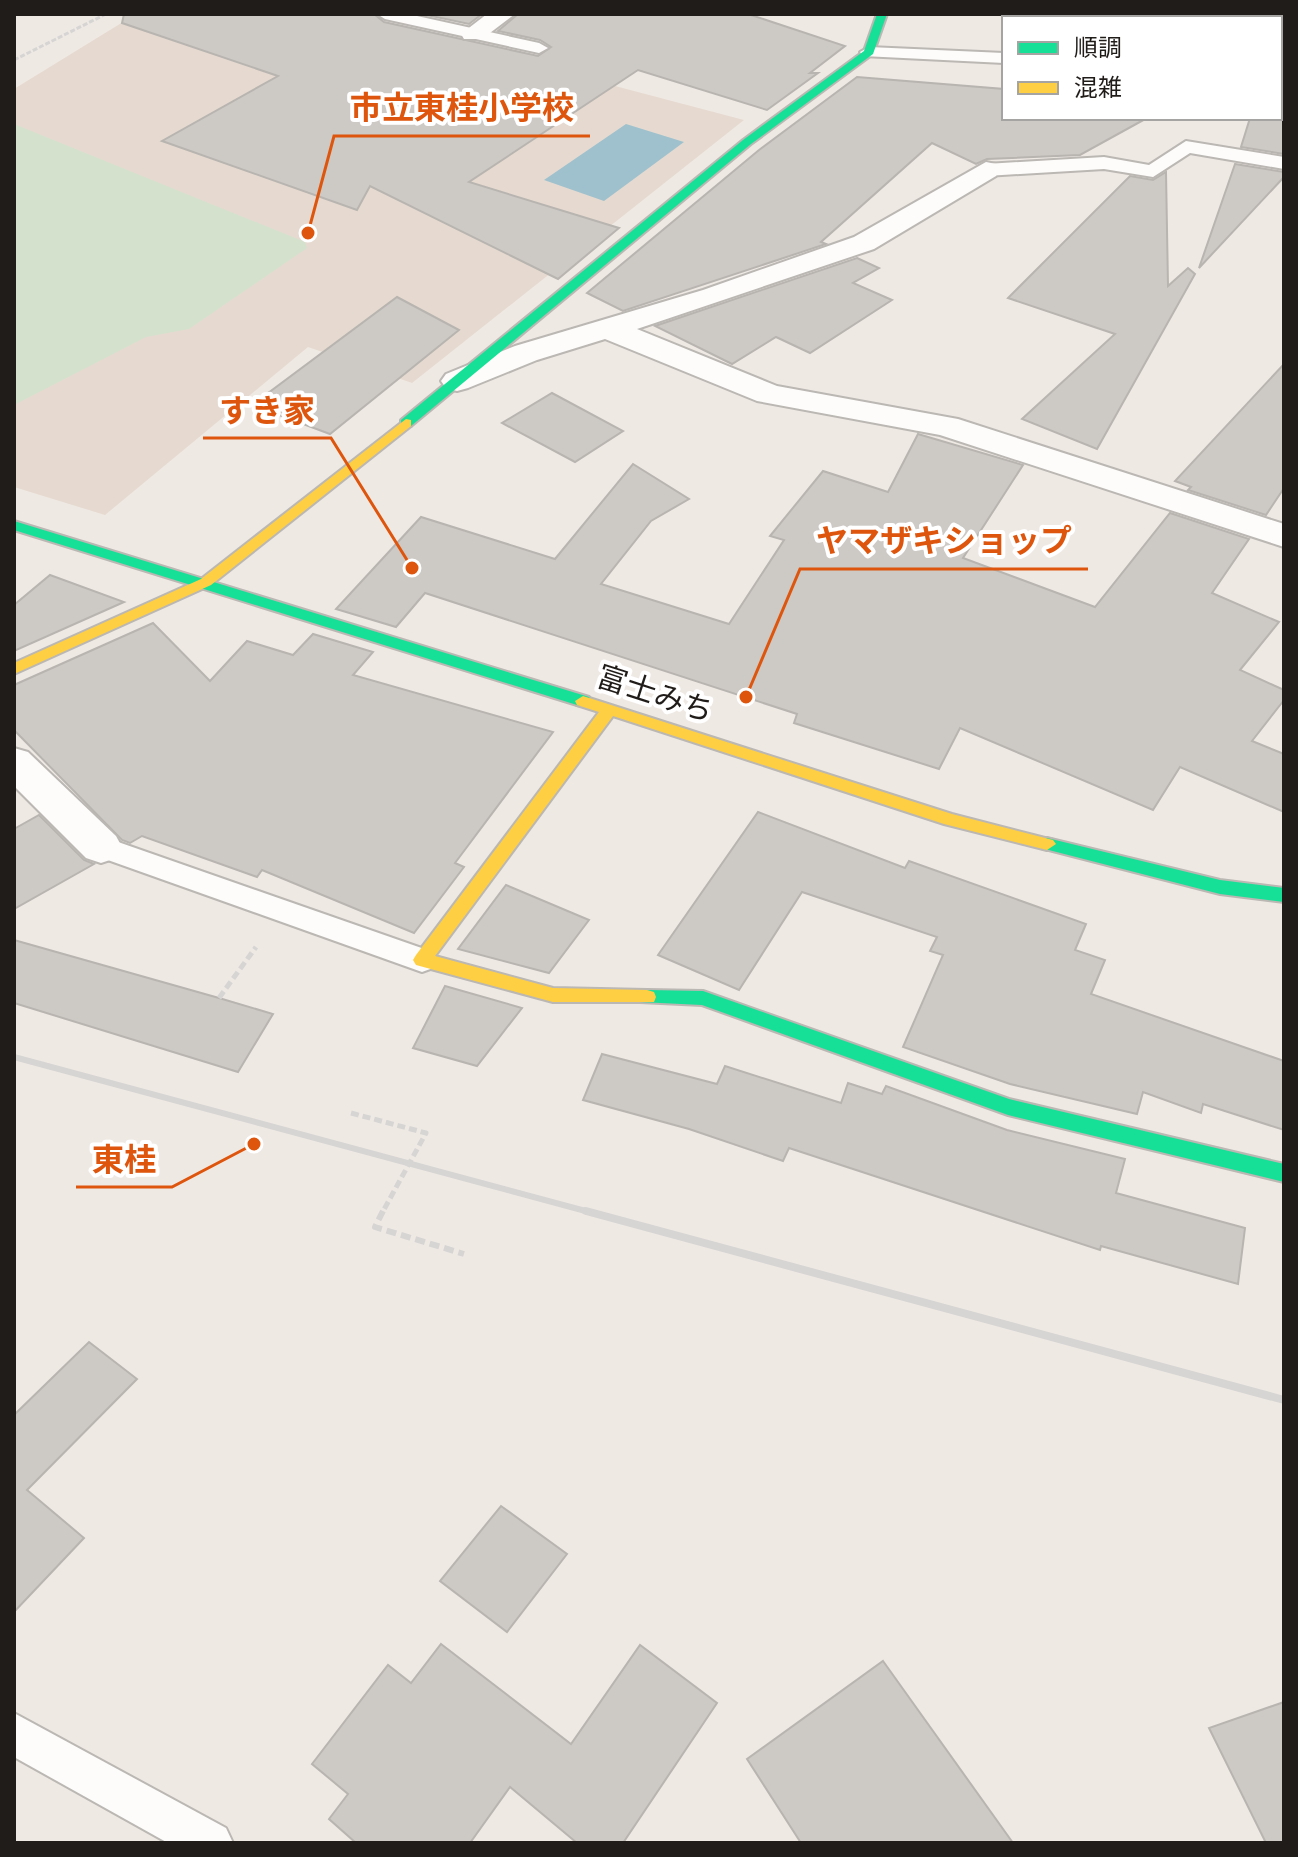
<svg xmlns="http://www.w3.org/2000/svg" width="1298" height="1857" viewBox="0 0 1298 1857" font-family="Spectral,'Noto Sans JP',serif">
<style>
.built{fill:#e6dad0}
.green{fill:#d4e1cd}
.water{fill:#9fc1cd}
.building{fill:#cdc9c5;stroke:#b8b4b0;stroke-width:2}
.lines{fill:none;stroke-linecap:round;stroke-linejoin:round}
.lane-casing{stroke:#bbb7b3;stroke-width:4}
.street-casing{stroke:#bbb7b3;stroke-width:4}
.fast-casing{stroke:#bbb7b3;stroke-width:4}
.slow-casing{stroke:#bbb7b3;stroke-width:4}
.path-far2{stroke:#d6d5d4;stroke-width:3;stroke-dasharray:5 2;stroke-linecap:butt}
.path-far1{stroke:#d6d5d4;stroke-width:5;stroke-dasharray:8 4;stroke-linecap:butt}
.path{stroke:#d6d5d4;stroke-width:6;stroke-dasharray:10 5;stroke-linecap:butt}
.lane{fill:#fdfcfb;fill-rule:evenodd}
.street{fill:#fdfcfb;fill-rule:evenodd}
.fast{fill:#16e098;fill-rule:evenodd}
.slow{fill:#ffcf43;fill-rule:evenodd}
.rail-far1{stroke:#d6d5d3;stroke-width:6}
.rail{stroke:#d6d5d3;stroke-width:8}
.labels{text-anchor:middle;stroke-width:8;stroke-linejoin:round;paint-order:stroke}
.street-label{font-size:30px;fill:#201c19;stroke:#fff}
.leader{fill:none;stroke:#de560d;stroke-width:3}
.callout-dot{fill:#de560d;stroke:#fff;stroke-width:3}
.callout-label{font-size:32px;text-anchor:middle;font-weight:bold;fill:#de560d;stroke:#fff;stroke-width:8;stroke-linejoin:round;paint-order:stroke}
</style>
<rect width="100%" height="100%" fill="#efe9e4"/>
<path class="built" d="M136,14L460,45L744,120L412,383L308,347L105,515L14,487V89Z"/>
<path class="green" d="M14,124L305,242L307,248L189,329L146,337L14,405Z"/>
<path class="water" d="M626,124L684,142L604,201L544,180Z"/>
<g class="building">
<path d="M124,14H374L384,22L538,56L551,47L540,40L498,31L518,14H748L845,46L810,73H818L767,110L638,70L469,182L619,228L558,279L370,186L357,210L162,141L278,76L122,23Z"/>
<path d="M422,14H482L469,24Z"/>
<path d="M857,77L1004,89V118H1147L1080,155L987,159L976,164L932,143L821,242L826,244L623,311L587,293L759,150Z"/>
<path d="M1280,98L1284,99V154L1241,147L1250,118H1280Z"/>
<path d="M1235,164L1284,172V177L1199,268Z"/>
<path d="M1166,172L1168,286L1188,268L1195,274L1097,449L1022,419L1115,334L1008,298L1130,176L1153,180Z"/>
<path d="M857,258L879,268L853,283L892,300L810,353L776,337L732,364L655,326Z"/>
<path d="M397,297L459,330L330,434L252,405Z"/>
<path d="M1284,364V488L1266,515L1188,490L1191,487L1175,481Z"/>
<path d="M552,393L623,431L575,462L502,423Z"/>
<path d="M918,434L1023,465L963,558L1095,607L1170,513L1249,539L1212,593L1279,622L1240,670L1284,690V700L1252,741L1284,754V812L1180,767L1153,810L960,728L939,769L794,723L797,714L425,593L396,627L336,609L421,517L555,559L633,464L689,499L651,521L601,584L729,624L784,540L770,536L823,471L888,492Z"/>
<path d="M50,575L124,602L14,651V605Z"/>
<path d="M153,623L210,681L247,641L293,655L313,634L373,652L353,675L553,732L455,863L464,867L414,933L262,870L257,877L142,836L130,843L122,840L14,730V685Z"/>
<path d="M758,812L905,868L909,861L1086,924L1075,950L1105,960L1091,994L1284,1061V1130L1203,1104L1201,1113L1143,1092L1137,1114L1010,1084L903,1047L943,955L930,951L937,937L802,892L739,990L658,955Z"/>
<path d="M39,815L84,860L94,864L14,909V829Z"/>
<path d="M506,885L589,920L549,973L458,949Z"/>
<path d="M14,940L219,998L273,1014L238,1072L14,1003Z"/>
<path d="M445,986L522,1008L477,1066L413,1048Z"/>
<path d="M602,1054L717,1084L725,1066L841,1103L848,1083L882,1094L886,1086L1007,1130L1125,1159L1116,1193L1245,1228L1238,1284L1101,1246L1100,1250L789,1148L783,1161L689,1129L583,1100Z"/>
<path d="M89,1342L137,1379L27,1490L84,1538L14,1612V1415Z"/>
<path d="M501,1506L567,1554L507,1632L440,1581Z"/>
<path d="M441,1644L571,1744L640,1645L717,1703L623,1843H577L510,1787L470,1843H356L329,1819L348,1794L312,1764L388,1665L411,1683Z"/>
<path d="M883,1661L1013,1843H801L747,1759Z"/>
<path d="M1284,1702V1843H1266L1209,1728Z"/>
</g>
<g class="lines">
<g class="lane-casing">
<g id="lane">
<path d="M377,14H408L539,43L548,48L539,53L385,19Z"/>
<path d="M869,47L1004,53V63L863,56L860,52Z"/>
<path d="M1186,141L1284,157V169L1190,153L1153,177L1104,169L986,176L977,170L986,164L1104,157L1149,165Z"/>
<path d="M101,836L433,952L437,960L433,968L422,972L91,854L87,847L91,840Z"/>
<path d="M14,1713L226,1828L233,1843H168L14,1757Z"/>
</g>
</g>
<g class="street-casing">
<g id="street">
<path d="M487,14H515L482,39H464L461,34Z"/>
<path d="M1240,14H1264L1262,18H1238Z"/>
<path d="M1280,79L1284,80V96L1280,95Z"/>
<path d="M986,162L996,164L1000,170L996,176L874,249L637,329L777,386L958,419L1284,524V547L940,435L757,401L605,339L537,360L468,388L457,391L446,388L441,381L446,374L515,346L703,290L854,237Z"/>
<path d="M14,748L28,752L116,836L122,847L116,858L101,863L86,858L14,786Z"/>
</g>
</g>
<g class="fast-casing">
<g id="fast">
<path d="M877,14H887L873,54L751,144L411,426H401V420L743,140L864,51Z"/>
<path d="M14,521L589,697L591,701L583,706L577,705L14,530Z"/>
<path d="M1047,838L1220,880L1284,888V902L1220,894L1041,848L1038,844Z"/>
<path d="M647,990L703,991L1009,1099L1284,1164V1182L1008,1115L702,1005L640,1002L638,997L640,992Z"/>
</g>
</g>
<g class="slow-casing">
<g id="slow">
<path d="M406,419L411,420V426L211,585L14,674V663L201,579Z"/>
<path d="M583,696L952,814L1053,840L1056,844L1047,850L944,824L613,716L435,956L553,988L647,990L654,992L656,997L654,1002H553L416,965L413,960L416,955L599,712L577,705L575,701Z"/>
</g>
</g>
<path class="path-far2" d="M14,60L106,14"/>
<g class="path-far1">
<path d="M219,998L256,947"/>
<path d="M351,1113L426,1133L382,1213"/>
</g>
<path class="path" d="M383,1211L375,1227L464,1254"/>
<use href="#lane" class="lane"/>
<use href="#street" class="street"/>
<use href="#fast" class="fast"/>
<use href="#slow" class="slow"/>
<path class="rail-far1" d="M14,1057L593,1213"/>
<path class="rail" d="M586,1211L1284,1400"/>
</g>
<g class="labels">
<g class="street-label">
<text transform="translate(655 694) rotate(18)" y="10">富士みち</text>
</g>
</g>
<path class="leader" d="M308 233L334 136H590M412 568L331 438H203M746 697L800 569H1088M254 1144L172 1187H76"/>
<g class="callout-dot">
<circle cx="308" cy="233" r="8"/>
<circle cx="412" cy="568" r="8"/>
<circle cx="746" cy="697" r="8"/>
<circle cx="254" cy="1144" r="8"/>
</g>
<g class="callout-label">
<text x="462" y="119">市立東桂小学校</text>
<text x="267" y="422">すき家</text>
<text x="944" y="552">ヤマザキショップ</text>
<text x="124" y="1171">東桂</text>
</g>
<rect width="1298" height="1857" fill="none" stroke="#201c19" stroke-width="32"/>
<rect x="1002" y="16" width="280" height="104" fill="#ffffff" stroke="#a6a4a3" stroke-width="2"/>
<rect x="1018" y="42" width="40" height="12" fill="#16e098" stroke="#a6a4a3" stroke-width="2"/>
<text x="1074" y="56" font-size="24" fill="#201c19">順調</text>
<rect x="1018" y="82" width="40" height="12" fill="#ffcf43" stroke="#a6a4a3" stroke-width="2"/>
<text x="1074" y="96" font-size="24" fill="#201c19">混雑</text>
</svg>
